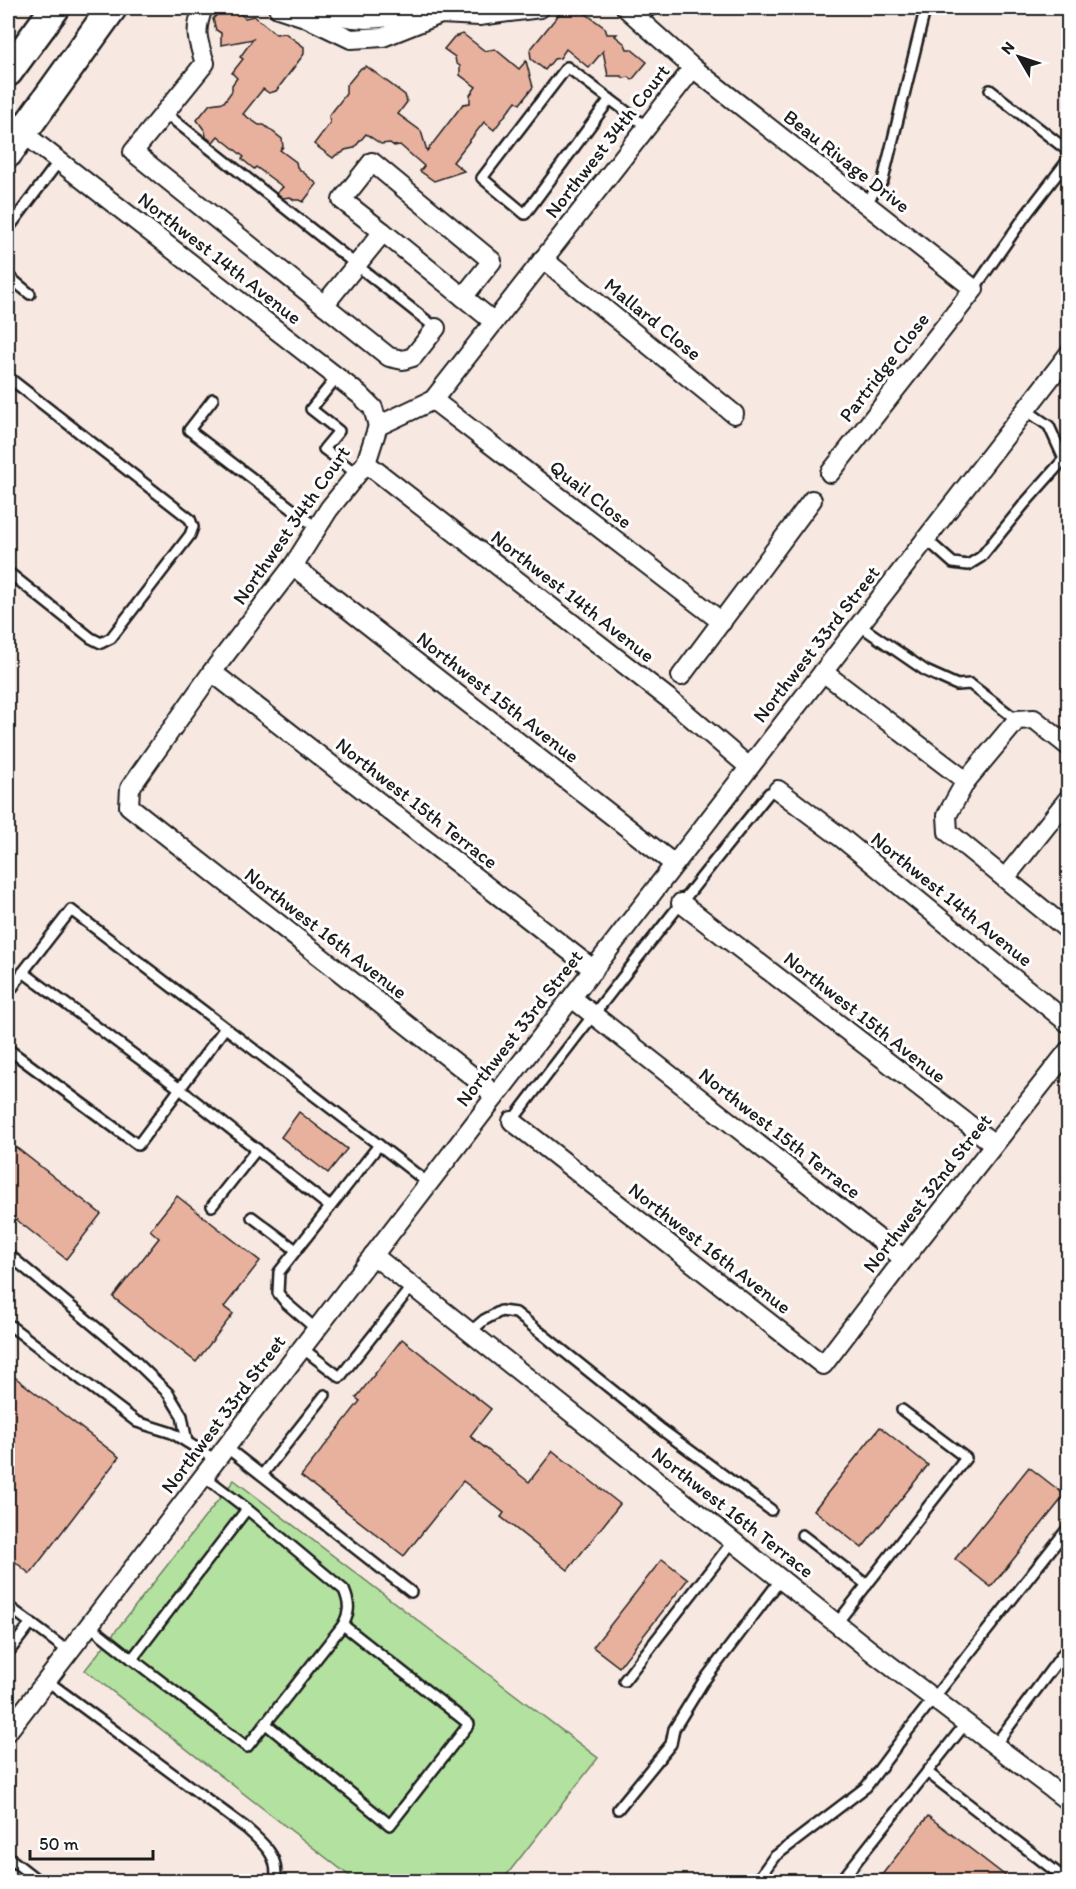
<svg xmlns="http://www.w3.org/2000/svg" width="1076" height="1889" viewBox="0 0 1076 1889" font-family="Itim,sans-serif">
<style>
.green{fill:#b3e19f;stroke:#687e5e;stroke-width:1.5}
.building{fill:#e8b19e;stroke:#1c1c1c;stroke-width:1.5}
.lines{fill:none;stroke-linecap:round;stroke-linejoin:round}
.service-casing{stroke:#1c1c1c;stroke-width:14}
.minor-casing{stroke:#1c1c1c;stroke-width:22}
.primary-casing{stroke:#1c1c1c;stroke-width:33}
.service{stroke:#fff;stroke-width:9}
.minor{stroke:#fff;stroke-width:18}
.primary{stroke:#fff;stroke-width:28}
.labels{text-anchor:middle;stroke-width:6;stroke-linejoin:round;paint-order:stroke}
.street-label{font-size:20px;fill:#1c1c1c;stroke:#fff}
</style>
<rect width="100%" height="100%" fill="#f8e8e2"/>
<filter id="ink" filterUnits="userSpaceOnUse"><feTurbulence type="fractalNoise" baseFrequency=".0167" numOctaves="2"/><feDisplacementMap in="SourceGraphic" scale="12" xChannelSelector="R" yChannelSelector="G"/><feConvolveMatrix kernelMatrix="1 2 1 2 8 2 1 2 1" color-interpolation-filters="sRGB"/></filter>
<g filter="url(#ink)">
<path class="green" d="M234,1480L598,1758L502,1881H356L85,1670Z"/>
<g class="building">
<path d="M223,8H233L245,18L254,16L276,34L285,33L304,47V54L276,91L269,93L263,89L243,114L259,125H264L282,139L283,147L280,150L296,162L297,167L317,184L303,202L299,200H294L290,197L283,198L277,193L283,187L256,167L254,169L242,159L244,157L218,136L213,142L206,137L205,131L197,120L210,104L224,102L232,91V85L237,78L232,73L243,59L240,57L253,39L221,45V33L216,30L213,19Z"/>
<path d="M564,8H578L605,28L607,34H617L615,36L625,44L627,49H631L647,62L632,80L629,77L624,78L621,76H608L603,51L589,68L566,49L560,58L554,59L545,70L531,59L530,50Z"/>
<path d="M463,34L485,51L495,49L519,69L526,61L533,87L520,104L516,101L494,130L484,122L453,162L464,171L434,181L420,171L424,166L400,145L394,146L390,143L381,144L366,134L354,148L345,150L342,153L336,155L333,158L314,144L330,123L329,116L346,94V86L361,68H364L366,66L405,95L407,102L398,114L421,131L427,151L463,104L470,103V95L476,87L460,75V66L456,63L455,57L444,49L454,37Z"/>
<path d="M299,1112L347,1149L328,1173L281,1137Z"/>
<path d="M8,1141L101,1214L66,1259L8,1213Z"/>
<path d="M177,1196L260,1261L224,1307L233,1314L196,1362L113,1297L159,1238L150,1230Z"/>
<path d="M402,1339L491,1409L470,1436L529,1482L553,1451L620,1504L568,1570L501,1517L504,1513L463,1481L404,1556L301,1476L360,1401L356,1398Z"/>
<path d="M8,1372L119,1457L30,1574L8,1556Z"/>
<path d="M880,1427L928,1465L862,1548L814,1510Z"/>
<path d="M1029,1467L1065,1495L991,1587L955,1559Z"/>
<path d="M662,1559L688,1579L619,1667L593,1647Z"/>
<path d="M928,1816L1012,1881H877Z"/>
</g>
<g class="lines">
<g class="service-casing">
<g id="service">
<path d="M917,8L924,14L933,8"/>
<path d="M638,18L654,8"/>
<path d="M990,90L1068,151"/>
<path d="M610,99L525,214L482,178L567,67L647,127"/>
<path d="M165,113L436,328"/>
<path d="M866,203L883,180L924,14"/>
<path d="M8,229L59,161"/>
<path d="M8,276L30,294"/>
<path d="M974,289L1025,216L1068,160"/>
<path d="M8,377L190,519L193,527L190,535L111,638L101,643L91,638L8,572"/>
<path d="M337,377L311,409L339,431L324,449L357,474"/>
<path d="M213,399L189,430L317,528"/>
<path d="M926,539L953,563L968,565L981,557L1025,503L1064,459L1049,426L1026,410"/>
<path d="M859,625L926,671L957,685L970,684L1017,720"/>
<path d="M8,994L23,972"/>
<path d="M8,1049L138,1145L225,1028"/>
<path d="M512,1121C596,1010 682,901 769,793L778,790"/>
<path d="M212,1206L257,1149"/>
<path d="M330,1207L180,1089L23,972L71,910L379,1145"/>
<path d="M252,1217L296,1250"/>
<path d="M8,1254L128,1354L168,1393L182,1416L187,1442"/>
<path d="M8,1324L137,1422L172,1433L216,1460"/>
<path d="M316,1329L286,1303L278,1293L279,1272L379,1145L428,1183"/>
<path d="M470,1332L484,1320L501,1311L516,1313L662,1430L771,1510"/>
<path d="M302,1348L340,1377L412,1286"/>
<path d="M226,1447L411,1592"/>
<path d="M262,1475L325,1395"/>
<path d="M802,1535L867,1585"/>
<path d="M8,1606L69,1652"/>
<path d="M837,1623L966,1458L902,1410"/>
<path d="M89,1625L132,1659L247,1509L204,1476"/>
<path d="M8,1653L31,1623"/>
<path d="M132,1659L247,1747L343,1625C350,1612 350,1604 344,1590L247,1509"/>
<path d="M46,1680L246,1828C263,1844 280,1855 275,1882"/>
<path d="M624,1681L733,1541"/>
<path d="M266,1724L390,1825L469,1724L343,1625"/>
<path d="M995,1745L1068,1647"/>
<path d="M927,1772L1068,1881"/>
<path d="M618,1809L671,1744L674,1729L703,1682L781,1579"/>
<path d="M8,1857L40,1882"/>
<path d="M756,1882L774,1857L866,1787L907,1732L1068,1528"/>
<path d="M840,1882L966,1723"/>
</g>
</g>
<g class="minor-casing">
<g id="minor">
<path d="M203,8C194,31 197,39 205,63L133,152L389,357L403,360L413,357L436,328"/>
<path d="M278,8L305,17L351,39L383,37L441,14L479,16L540,8"/>
<path d="M319,8C354,25 386,20 422,8"/>
<path d="M626,8L693,68L974,289L830,473"/>
<path d="M23,133L360,395L373,408L378,426"/>
<path d="M383,232L494,322"/>
<path d="M543,259L734,414"/>
<path d="M324,305L383,232L342,200L372,162L492,261L463,297"/>
<path d="M433,400L722,622"/>
<path d="M366,463L673,702L749,767"/>
<path d="M293,566L674,864"/>
<path d="M212,672L594,970"/>
<path d="M823,672L966,781"/>
<path d="M681,676L812,500"/>
<path d="M1068,746L1034,719L1017,720L966,781L947,815L948,832L1068,930"/>
<path d="M778,790L843,839L1068,1023"/>
<path d="M1005,878L1068,799"/>
<path d="M681,903L994,1144"/>
<path d="M572,998L904,1259"/>
<path d="M494,1098L486,1087L129,806L130,788L212,672L293,566L329,509L366,463L378,426L433,400L693,68"/>
<path d="M512,1121L823,1365L904,1259L1068,1051"/>
<path d="M373,1255L871,1651L1068,1801"/>
<path d="M8,1731L494,1098L1068,355"/>
</g>
</g>
<g class="primary-casing">
<g id="primary">
<path d="M8,72L55,8"/>
<path d="M8,153L112,8"/>
</g>
</g>
<use href="#service" class="service"/>
<use href="#minor" class="minor"/>
<use href="#primary" class="primary"/>
</g>
</g>
<g class="labels">
<g class="street-label">
<text transform="translate(607 141) rotate(-52)" y="7">Northwest 34th Court</text>
<text transform="translate(847 161) rotate(38)" y="7">Beau Rivage Drive</text>
<text transform="translate(220 258) rotate(38)" y="7">Northwest 14th Avenue</text>
<text transform="translate(653 319) rotate(39)" y="7">Mallard Close</text>
<text transform="translate(884 367) rotate(-52)" y="7">Partridge Close</text>
<text transform="translate(591 494) rotate(38)" y="7">Quail Close</text>
<text transform="translate(291 525) rotate(-55)" y="7">Northwest 34th Court</text>
<text transform="translate(573 596) rotate(38)" y="7">Northwest 14th Avenue</text>
<text transform="translate(816 644) rotate(-52)" y="7">Northwest 33rd Street</text>
<text transform="translate(498 697) rotate(38)" y="7">Northwest 15th Avenue</text>
<text transform="translate(417 803) rotate(38)" y="7">Northwest 15th Terrace</text>
<text transform="translate(952 899) rotate(39)" y="7">Northwest 14th Avenue</text>
<text transform="translate(326 933) rotate(38)" y="7">Northwest 16th Avenue</text>
<text transform="translate(865 1017) rotate(38)" y="7">Northwest 15th Avenue</text>
<text transform="translate(519 1028) rotate(-52)" y="7">Northwest 33rd Street</text>
<text transform="translate(780 1133) rotate(38)" y="7">Northwest 15th Terrace</text>
<text transform="translate(927 1193) rotate(-52)" y="7">Northwest 32nd Street</text>
<text transform="translate(710 1248) rotate(38)" y="7">Northwest 16th Avenue</text>
<text transform="translate(223 1414) rotate(-53)" y="7">Northwest 33rd Street</text>
<text transform="translate(733 1512) rotate(38)" y="7">Northwest 16th Terrace</text>
</g>
</g>
<rect width="1076" height="1889" fill="none" stroke="#fff" stroke-width="30"/>
<rect x="15" y="15" width="1046" height="1859" fill="none" stroke="#1c1c1c" stroke-width="2" filter="url(#ink)"/>
<g transform="translate(1019 57) rotate(309)" stroke="#ffffff" stroke-width="4.5" paint-order="stroke">
<path d="M0-4.5L10 22L0 15L-10 22Z" fill="#1c1c1c"/>
<text y="-9" font-size="16" font-weight="bold" text-anchor="middle" fill="#1c1c1c">N</text>
</g>
<path d="M30 1850v9h123v-9" fill="none" stroke="#1c1c1c" stroke-width="3"/>
<text x="39" y="1850" font-size="18" fill="#1c1c1c" stroke="#ffffff" stroke-width="4.5" paint-order="stroke">50 m</text>
</svg>
